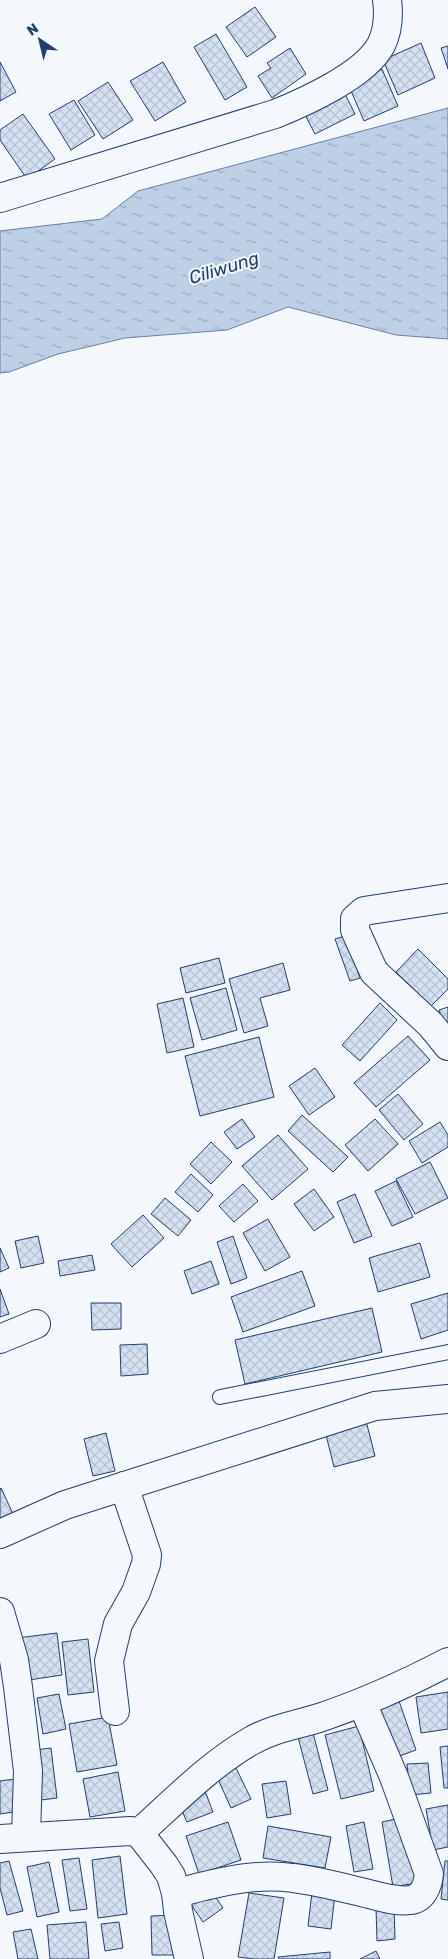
<svg xmlns="http://www.w3.org/2000/svg" width="448" height="1959" viewBox="0 0 448 1959" font-family="Rubik,sans-serif">
<style>
.water{fill:url(#water-ripples);stroke:#687fa3}
.building{fill:url(#building-cross-hatch);stroke:#1d3f73}
.lines{fill:none;stroke-linecap:round;stroke-linejoin:round}
.lane-casing{stroke:#1d3f73;stroke-width:16}
.street-casing{stroke:#1d3f73;stroke-width:30}
.lane{stroke:#f4f7fb;stroke-width:14}
.street{stroke:#f4f7fb;stroke-width:28}
.labels{text-anchor:middle;stroke-width:4;stroke-linejoin:round;paint-order:stroke}
.water-label{font-size:18px;font-style:italic;fill:#1d3f73;stroke:#f4f7fb}
</style>
<defs>
<pattern id="water-ripples" width="26" height="14" patternUnits="userSpaceOnUse" patternTransform="scale(1.25)"><rect width="26" height="14" fill="#bed0e5"/><path d="M2 4q2-2 4 0t4 0M15 11q2-2 4 0t4 0" fill="none" stroke="#9aaabe"/></pattern>
<pattern id="building-cross-hatch" width="8" height="8" patternUnits="userSpaceOnUse" patternTransform="scale(1.25)"><rect width="8" height="8" fill="#d5e0f0"/><path d="M0 0l8 8M0 8l8-8" fill="none" stroke="#b6c1d1"/></pattern>
</defs>
<rect width="100%" height="100%" fill="#f4f7fb"/>
<path class="water" d="M448,108V339L396,335L288,307L227,330L125,338L58,354L9,372L0,373V231L102,219L138,191Z"/>
<g class="building">
<path d="M255,7L276,37L247,57L226,27Z"/>
<path d="M216,34L247,87L225,100L194,47Z"/>
<path d="M421,43L435,78L398,95L383,60Z"/>
<path d="M448,46V69L441,48Z"/>
<path d="M290,48L306,74L272,98L258,76L271,68L267,63Z"/>
<path d="M0,62L16,92L0,101Z"/>
<path d="M163,62L186,102L155,121L130,81Z"/>
<path d="M382,69L398,106L364,121L348,84Z"/>
<path d="M108,82L133,120L103,139L78,101Z"/>
<path d="M342,88L355,114L315,134L302,109Z"/>
<path d="M74,100L95,135L71,150L49,114Z"/>
<path d="M23,114L55,159L27,179L0,140V130Z"/>
<path d="M345,936L360,978L350,981L335,939Z"/>
<path d="M418,949L448,979V989L431,1006L396,972Z"/>
<path d="M219,958L225,983L186,993L180,968Z"/>
<path d="M283,963L290,990L260,998L268,1026L244,1033L229,979Z"/>
<path d="M226,988L237,1030L202,1040L190,998Z"/>
<path d="M183,998L194,1047L167,1053L157,1004Z"/>
<path d="M380,1003L397,1020L360,1061L342,1045Z"/>
<path d="M448,1007V1035L439,1010Z"/>
<path d="M408,1036L430,1060L376,1107L354,1083Z"/>
<path d="M259,1037L274,1097L200,1116L185,1056Z"/>
<path d="M315,1068L335,1097L309,1115L289,1086Z"/>
<path d="M398,1094L423,1124L404,1140L379,1110Z"/>
<path d="M302,1115L348,1157L333,1172L288,1131Z"/>
<path d="M242,1119L255,1137L237,1149L224,1132Z"/>
<path d="M375,1119L398,1144L368,1171L345,1145Z"/>
<path d="M440,1122L448,1135V1147L422,1163L409,1141Z"/>
<path d="M278,1135L308,1169L272,1200L242,1166Z"/>
<path d="M211,1142L232,1162L211,1184L190,1164Z"/>
<path d="M430,1162L448,1198L415,1214L396,1179Z"/>
<path d="M191,1174L213,1195L198,1212L175,1192Z"/>
<path d="M396,1181L413,1217L392,1226L375,1191Z"/>
<path d="M243,1184L258,1201L234,1222L219,1206Z"/>
<path d="M314,1189L334,1217L314,1231L294,1204Z"/>
<path d="M355,1194L372,1236L354,1243L337,1202Z"/>
<path d="M165,1198L191,1220L178,1236L151,1214Z"/>
<path d="M143,1215L164,1238L132,1267L111,1244Z"/>
<path d="M268,1219L290,1257L265,1271L243,1233Z"/>
<path d="M38,1236L44,1263L21,1268L15,1241Z"/>
<path d="M233,1236L247,1278L231,1284L217,1242Z"/>
<path d="M420,1243L430,1277L378,1292L369,1258Z"/>
<path d="M0,1248L9,1268L0,1272Z"/>
<path d="M92,1255L95,1270L60,1276L58,1261Z"/>
<path d="M211,1261L219,1284L192,1294L184,1271Z"/>
<path d="M302,1271L315,1306L243,1332L231,1297Z"/>
<path d="M0,1289L9,1314L0,1317Z"/>
<path d="M448,1293V1330L421,1339L411,1304Z"/>
<path d="M91,1303H121V1329L92,1330Z"/>
<path d="M372,1308L382,1352L245,1384L235,1340Z"/>
<path d="M147,1344L148,1374L121,1376L120,1345Z"/>
<path d="M364,1413L375,1456L334,1467L323,1423Z"/>
<path d="M106,1433L115,1471L93,1476L84,1439Z"/>
<path d="M1,1488L14,1516L0,1522V1489Z"/>
<path d="M57,1633L62,1675L22,1681L17,1638Z"/>
<path d="M88,1639L94,1692L68,1695L62,1642Z"/>
<path d="M448,1692V1729L421,1733L416,1697Z"/>
<path d="M59,1694L66,1729L43,1734L37,1698Z"/>
<path d="M399,1701L416,1750L391,1759L374,1710Z"/>
<path d="M108,1717L117,1765L77,1772L69,1724Z"/>
<path d="M359,1726L374,1791L341,1799L325,1735Z"/>
<path d="M313,1733L328,1790L313,1794L298,1737Z"/>
<path d="M448,1746V1788H444L440,1747Z"/>
<path d="M51,1748L57,1798L41,1800L35,1750Z"/>
<path d="M428,1763L431,1793L410,1795L407,1764Z"/>
<path d="M236,1768L251,1799L231,1808L217,1777Z"/>
<path d="M118,1772L125,1811L90,1817L83,1779Z"/>
<path d="M15,1779L20,1811L0,1814V1781Z"/>
<path d="M286,1781L291,1814L267,1818L262,1784Z"/>
<path d="M205,1791L213,1812L187,1822L178,1802Z"/>
<path d="M448,1805V1847L433,1850L426,1809Z"/>
<path d="M405,1817L416,1883L393,1887L382,1822Z"/>
<path d="M228,1822L241,1860L199,1874L186,1836Z"/>
<path d="M364,1822L373,1869L354,1872L346,1826Z"/>
<path d="M268,1826L331,1837L325,1868L263,1858Z"/>
<path d="M120,1856L127,1914L98,1918L92,1860Z"/>
<path d="M79,1858L87,1909L70,1911L62,1860Z"/>
<path d="M9,1861L23,1911L7,1915L0,1888V1863Z"/>
<path d="M445,1861H448V1900L441,1899Z"/>
<path d="M49,1862L59,1912L37,1917L27,1867Z"/>
<path d="M208,1886L223,1908L203,1922L188,1900Z"/>
<path d="M312,1892L335,1894L331,1929L308,1926Z"/>
<path d="M249,1893L284,1898L274,1959H254L238,1957Z"/>
<path d="M394,1907L395,1939L377,1941L376,1908Z"/>
<path d="M176,1915L175,1955H152L151,1916Z"/>
<path d="M86,1922L89,1959H50L47,1925Z"/>
<path d="M119,1922L123,1948L105,1951L101,1924Z"/>
<path d="M31,1929L38,1959H18L13,1932Z"/>
<path d="M376,1951L380,1959H360Z"/>
<path d="M330,1952V1959H279L278,1957Z"/>
</g>
<g class="lines">
<g class="lane-casing">
<path id="lane" d="M220,1397L448,1352"/>
</g>
<g class="street-casing">
<g id="street">
<path d="M0,198L275,114C305,102 365,75 381,45C388,31 389,15 387,0"/>
<path d="M448,898L364,911L355,919V930L374,972L431,1025L448,1046"/>
<path d="M0,1339L36,1324"/>
<path d="M0,1534L65,1505L375,1406L448,1399"/>
<path d="M0,1612L14,1660L18,1687L28,1771L26,1836"/>
<path d="M115,1711L109,1661L118,1624L136,1592L146,1564L147,1555L124,1486"/>
<path d="M139,1833C175,1801 209,1765 251,1741C273,1728 298,1725 322,1717C366,1702 408,1683 448,1662"/>
<path d="M0,1839L130,1831L139,1833L164,1865L171,1876L176,1893L178,1911L189,1959"/>
<path d="M176,1893C214,1884 254,1872 293,1878C319,1881 344,1888 369,1894C381,1897 397,1902 410,1900C423,1899 428,1885 429,1874L394,1777L362,1703"/>
</g>
</g>
<use href="#lane" class="lane"/>
<use href="#street" class="street"/>
</g>
<g class="labels">
<g class="water-label">
<text transform="translate(224 268) rotate(-17)" y="6">Ciliwung</text>
</g>
</g>
<g transform="translate(40 40) rotate(325)" stroke="#f4f7fb" stroke-width="4" paint-order="stroke">
<path d="M0-4L9 19L0 12L-9 19Z" fill="#1d3f73"/>
<text y="-8" font-size="14" font-weight="bold" text-anchor="middle" fill="#1d3f73">N</text>
</g>
</svg>
